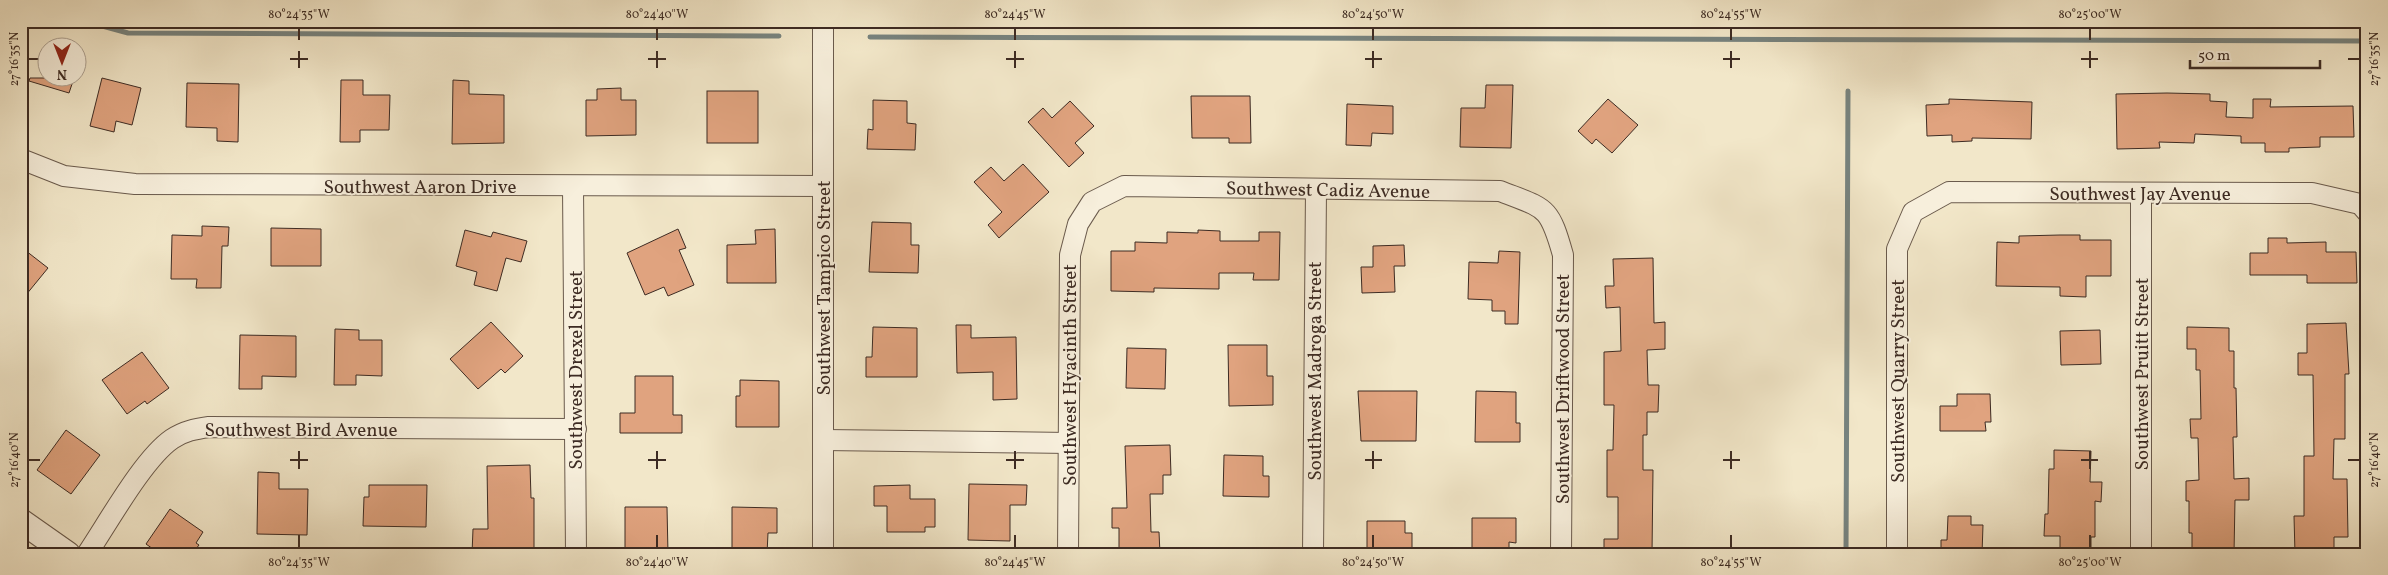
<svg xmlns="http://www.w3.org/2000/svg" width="2388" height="575" viewBox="0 0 2388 575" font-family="Vollkorn,serif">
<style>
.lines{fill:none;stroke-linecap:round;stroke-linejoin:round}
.stream{stroke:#77837f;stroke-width:5}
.building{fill:#e0a37f;stroke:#3d2b23}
.minor-casing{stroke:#6a5a4c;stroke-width:22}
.tertiary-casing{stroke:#6a5a4c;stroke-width:26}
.minor{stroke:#f7efdc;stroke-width:20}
.tertiary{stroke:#f7efdc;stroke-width:24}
.ticks{fill:none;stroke:#3d2b23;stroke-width:2}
.labels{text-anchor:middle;stroke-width:4;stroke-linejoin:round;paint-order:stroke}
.street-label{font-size:19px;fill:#3d2b23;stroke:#f7efdc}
.neatline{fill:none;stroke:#3d2b23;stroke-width:2}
.ticks-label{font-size:12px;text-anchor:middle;fill:#3d2b23}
</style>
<rect width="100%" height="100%" fill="#f2e7c9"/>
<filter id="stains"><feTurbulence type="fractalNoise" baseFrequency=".004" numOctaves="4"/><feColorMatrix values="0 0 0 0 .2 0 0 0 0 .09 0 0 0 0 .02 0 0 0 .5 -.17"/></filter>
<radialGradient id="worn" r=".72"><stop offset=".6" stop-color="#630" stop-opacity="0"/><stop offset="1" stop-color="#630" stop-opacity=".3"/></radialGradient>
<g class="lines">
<g class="stream">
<path d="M84,21L128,33L779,36"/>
<path d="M870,37L2367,41"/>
<path d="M1846,554L1848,91"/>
</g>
</g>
<g class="building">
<path d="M30,78H74L69,93L29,81Z"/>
<path d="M102,78L141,88L132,125L116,121L114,132L90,126Z"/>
<path d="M341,80H363V95H390L389,130H360V142H340Z"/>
<path d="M453,80L469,81V94L504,95V143L452,144Z"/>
<path d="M187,83L239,84L238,142L217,141V128L186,127Z"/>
<path d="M1486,85H1513L1511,148L1460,147L1461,108H1485Z"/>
<path d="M621,88V100H636V135L586,136V100H597V89Z"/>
<rect x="707" y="91" width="51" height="52"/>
<path d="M2167,93L2210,94V101L2227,102L2226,117L2253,118V99H2271L2270,107L2353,106L2354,137H2320V147L2289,148V152H2265V143H2241V136L2195,134L2194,143L2159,142L2160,148L2117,149L2116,94Z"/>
<path d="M1191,96H1250L1251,143H1229V138H1192Z"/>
<path d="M1608,99L1638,125L1612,153L1596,139L1592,144L1578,131Z"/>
<path d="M1949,99L2032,102L2031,139L1972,138V141L1952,142V135L1927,136L1926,105L1949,104Z"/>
<path d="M873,100L907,101V123L916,124L915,150L867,149L868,129L873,130Z"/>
<path d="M1070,101L1094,126L1075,143L1084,153L1069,167L1028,122L1043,108L1052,118Z"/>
<path d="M1347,104L1393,106V134L1372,133L1371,146L1346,145Z"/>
<path d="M1023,164L1049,192L999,238L988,225L1002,212L974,182L991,167L1004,181Z"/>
<path d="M872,222L911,223V245H919L918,273L869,272Z"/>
<path d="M202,226L229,227L228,246H222L221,288H196L197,279H171L172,235L202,236Z"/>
<path d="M271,228L321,229V266H271Z"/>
<path d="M678,229L686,248L679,250L694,285L668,296L664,287L645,295L627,253Z"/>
<path d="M775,229L776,283H727V245L756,244L755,230Z"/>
<path d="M465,230L491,237L493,232L527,241L521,262L506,258L497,291L474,285L477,272L456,266Z"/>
<path d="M1198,230L1220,231V241H1259V232H1280L1279,280H1253L1254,273H1219V289L1154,288V292L1111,291V251H1135V242L1167,243V232L1198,233Z"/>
<path d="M2060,235H2080V240H2111V276H2086V297L2060,296V287L1996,286L1997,242L2019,243V236Z"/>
<path d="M2268,238H2287V243L2326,242V252H2356L2357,283H2307V275H2250V253H2268Z"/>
<path d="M1404,245L1405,266H1394L1395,292L1362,293L1361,267H1373V246Z"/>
<path d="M21,247L48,268L21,301Z"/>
<path d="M1499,251L1520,252L1518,324H1505V311H1492V300L1468,299L1469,262L1498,263Z"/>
<path d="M1653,258L1654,323L1665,322V349L1647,350L1648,385H1659L1658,412H1647V435H1643V470H1653L1652,554H1604V539H1618V497H1607V450H1613L1614,405H1604V352L1621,351L1620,307L1606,308L1605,286H1614L1613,259Z"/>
<path d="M491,322L523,356L505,373L501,369L478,389L450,359Z"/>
<path d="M2346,323L2349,374H2345V439H2334L2333,479H2347L2348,537H2334V554H2295L2294,516H2304V456H2314L2313,375H2298V353H2307V324Z"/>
<path d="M956,325H971V338L1016,337L1017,399L993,400V372L957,373Z"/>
<path d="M873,327L917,328V377H866V357H872Z"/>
<path d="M2187,327L2229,328V351H2234V388H2236L2237,437H2233L2234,479L2249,478V500H2235L2234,554H2192V533H2189V501H2186V481L2199,480L2198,438H2191L2190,419H2201L2200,370H2196V349H2187Z"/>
<path d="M335,329L359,330V340H382V376L356,375V385H334Z"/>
<path d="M2100,330L2101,364L2061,365L2060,331Z"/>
<path d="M240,335L296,336V377L262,376V389H239Z"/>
<path d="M1228,345H1267V376H1273V405L1229,406Z"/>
<path d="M1127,348L1166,349L1165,389L1126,388Z"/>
<path d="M142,352L169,388L147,404L145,401L127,414L102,380Z"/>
<path d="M635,376H673V415H682V433H620V413H635Z"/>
<path d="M740,380L779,381V427H736V396H740Z"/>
<path d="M1358,391H1417L1416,441H1361Z"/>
<path d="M1476,391L1516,392V423H1520V442H1475Z"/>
<path d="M1957,394H1990L1991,422H1985L1986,431H1940V406H1957Z"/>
<path d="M66,430L100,455L71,494L37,470Z"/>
<path d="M1170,445L1171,475H1163V494H1150L1151,532H1159L1160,554H1119V528H1112V508H1127L1125,446Z"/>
<path d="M2054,450L2091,451L2090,482H2102L2101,502L2095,501V537H2091V554H2060V536H2044L2045,514H2048L2049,469H2054Z"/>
<path d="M1224,455L1263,456V476H1269V497L1223,496Z"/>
<path d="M530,465L531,498H534V549H527V554H472L473,529H488L487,466Z"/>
<path d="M258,472L279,473V489H308L307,535L257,534Z"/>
<path d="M969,484L1027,485L1026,505H1010V541L968,540Z"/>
<path d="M369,485H427L426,527L363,526L364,497H369Z"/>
<path d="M910,485V499H935V527H925V532H887V506H874V486Z"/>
<path d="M625,507H667L668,554H625Z"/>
<path d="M732,507L777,508V533H768L767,554H732Z"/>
<path d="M170,509L203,532L196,543L199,545L192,554H160L146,544Z"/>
<path d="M1948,516H1971V525H1983L1982,554H1941V540H1947Z"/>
<path d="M1472,518H1516V543L1509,542V554H1472Z"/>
<path d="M1367,521H1405V533H1412V554H1367Z"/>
</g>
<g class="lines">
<g class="minor-casing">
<g id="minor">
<path d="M21,159L64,176L135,184L823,186"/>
<path d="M573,187L576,554"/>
<path d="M824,440L1069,443"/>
<path d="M87,554C108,523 143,459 172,439C184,431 195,429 209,427L576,429"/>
<path d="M823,554V21"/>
<path d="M1068,554L1070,255L1078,224L1092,202L1124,186L1500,191C1546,209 1549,205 1563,255L1561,554"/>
<path d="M1313,554L1316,189"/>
<path d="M1897,554V249L1913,212L1949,192L2312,193L2360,204L2367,212"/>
<path d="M2141,554V194"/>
</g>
</g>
<g class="tertiary-casing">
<path id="tertiary" d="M21,521L68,554"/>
</g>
<use href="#minor" class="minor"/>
<use href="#tertiary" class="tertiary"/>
</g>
<path class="ticks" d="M299,28V40M657,28V40M1015,28V40M1373,28V40M1731,28V40M2090,28V40M299,51V68M657,51V68M1015,51V68M1373,51V68M1731,51V68M2090,51V68M28,59H40M290,59H308M648,59H666M1006,59H1024M1365,59H1382M1723,59H1740M2081,59H2098M2348,59H2360M299,451V469M657,451V469M1015,451V469M1373,451V469M1731,451V469M2090,451V469M28,460H40M290,460H308M648,460H666M1006,460H1024M1365,460H1382M1723,460H1740M2081,460H2098M2348,460H2360M299,535V548M657,535V548M1015,535V548M1373,535V548M1731,535V548M2090,535V548"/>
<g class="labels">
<g class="street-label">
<text x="420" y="193">Southwest Aaron Drive</text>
<text transform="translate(1328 189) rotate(1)" y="7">Southwest Cadiz Avenue</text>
<text x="2140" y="200">Southwest Jay Avenue</text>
<text transform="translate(823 288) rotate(-90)" y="7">Southwest Tampico Street</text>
<text transform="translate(575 370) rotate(-90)" y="7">Southwest Drexel Street</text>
<text transform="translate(1314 371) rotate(-90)" y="7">Southwest Madroga Street</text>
<text transform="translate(2141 374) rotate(-90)" y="7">Southwest Pruitt Street</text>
<text transform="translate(1069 375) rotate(-90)" y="7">Southwest Hyacinth Street</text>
<text transform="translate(1897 381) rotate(-90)" y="7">Southwest Quarry Street</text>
<text transform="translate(1562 389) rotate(-90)" y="7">Southwest Driftwood Street</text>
<text x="301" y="436">Southwest Bird Avenue</text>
</g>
</g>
<rect width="2388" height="575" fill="none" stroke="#f2e7c9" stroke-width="55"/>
<g transform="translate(62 62) rotate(180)"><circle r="24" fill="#f7efdc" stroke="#ada192"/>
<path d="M0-4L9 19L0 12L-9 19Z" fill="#8f2418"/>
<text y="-8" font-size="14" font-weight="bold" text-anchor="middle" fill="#3d2b23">N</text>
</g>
<path d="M2190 60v8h130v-8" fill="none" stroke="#3d2b23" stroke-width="2.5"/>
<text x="2198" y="60" font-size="15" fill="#3d2b23" stroke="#f7efdc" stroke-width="4" paint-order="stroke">50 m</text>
<rect x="28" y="28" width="2332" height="520" class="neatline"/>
<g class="ticks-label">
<text x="299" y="18">80°24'35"W</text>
<text x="657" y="18">80°24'40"W</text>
<text x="1015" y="18">80°24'45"W</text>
<text x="1373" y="18">80°24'50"W</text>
<text x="1731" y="18">80°24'55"W</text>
<text x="2090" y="18">80°25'00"W</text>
<text transform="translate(2374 59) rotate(-90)" y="4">27°16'35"N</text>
<text transform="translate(14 59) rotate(-90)" y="4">27°16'35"N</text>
<text transform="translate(2374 460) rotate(-90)" y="4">27°16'40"N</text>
<text transform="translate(14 460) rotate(-90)" y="4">27°16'40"N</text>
<text x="299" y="566">80°24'35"W</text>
<text x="657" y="566">80°24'40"W</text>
<text x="1015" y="566">80°24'45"W</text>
<text x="1373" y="566">80°24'50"W</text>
<text x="1731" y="566">80°24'55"W</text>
<text x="2090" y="566">80°25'00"W</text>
</g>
<rect width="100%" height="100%" filter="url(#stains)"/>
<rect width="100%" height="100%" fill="url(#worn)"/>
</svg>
